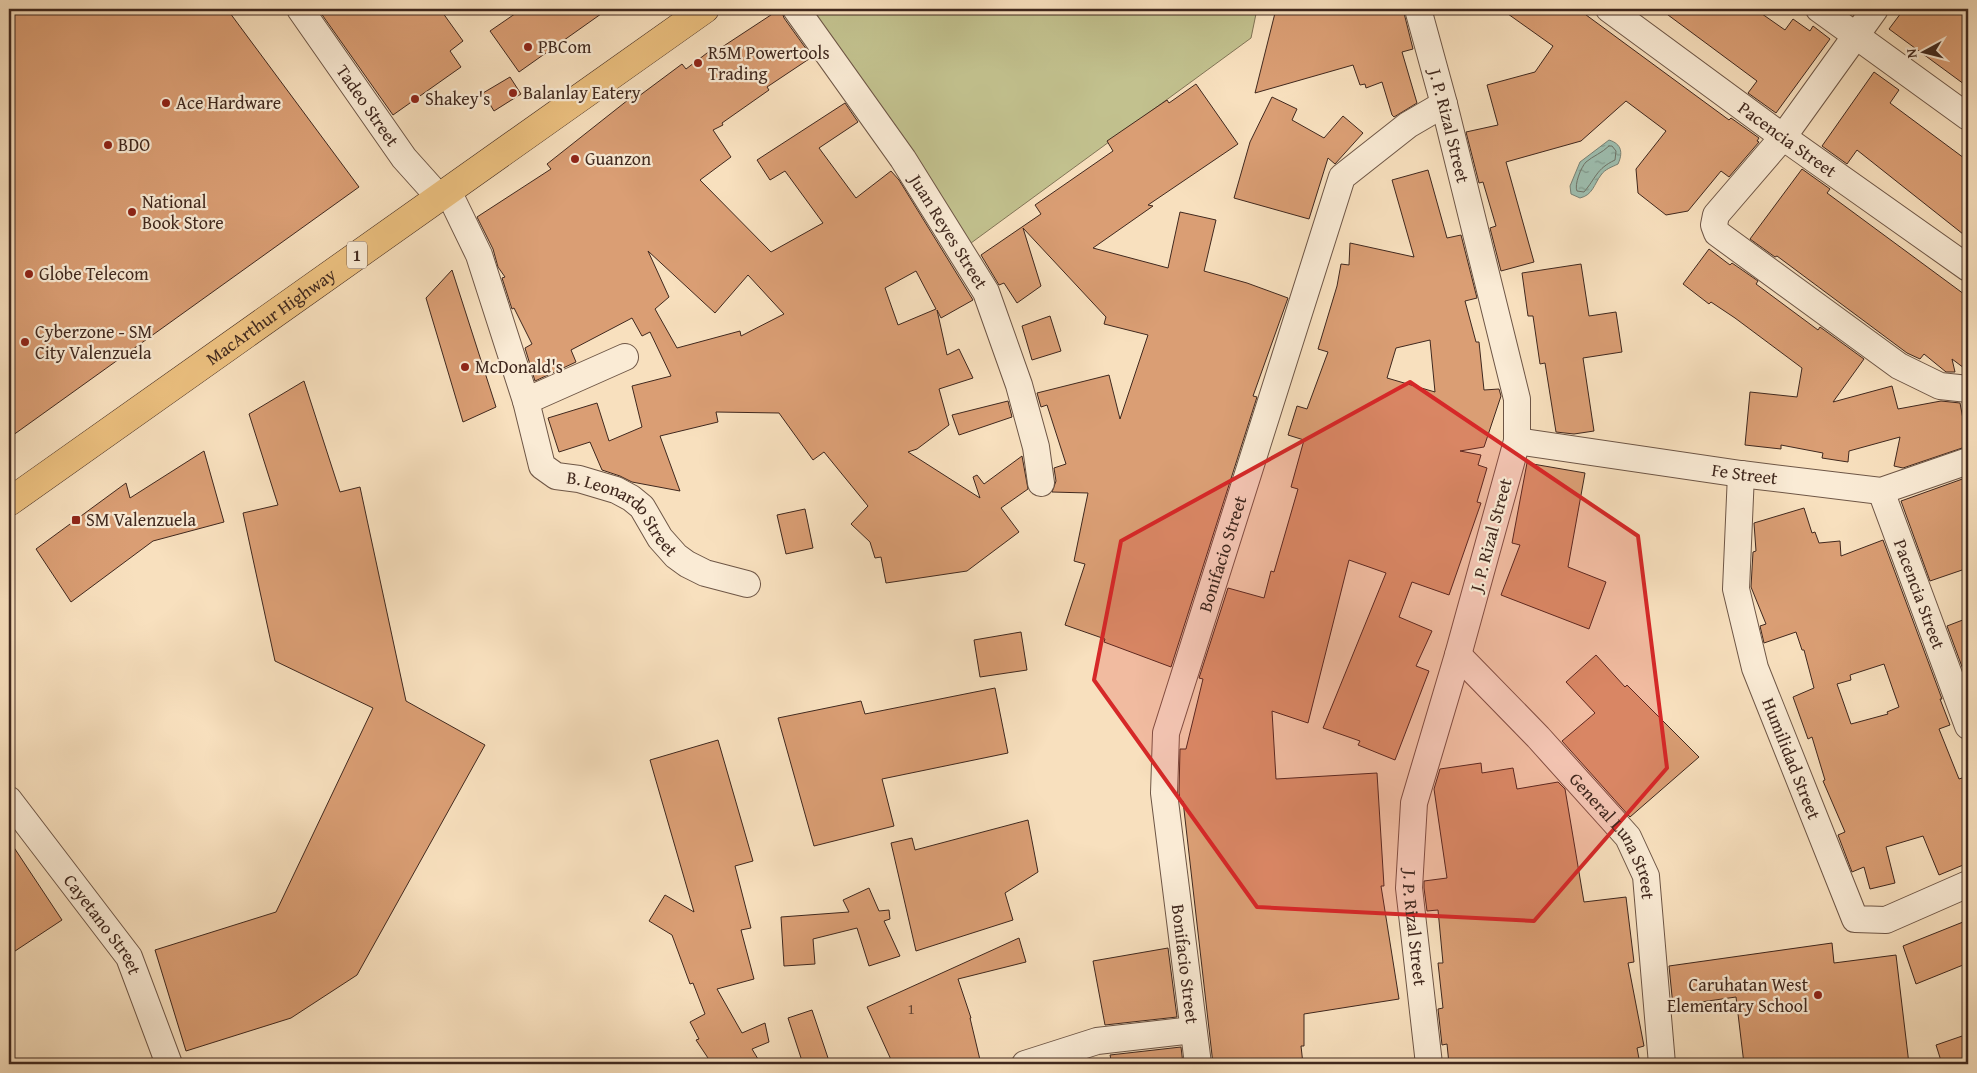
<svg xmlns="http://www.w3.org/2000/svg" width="1977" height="1073" viewBox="0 0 1977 1073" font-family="'Gentium Book Plus',serif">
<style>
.green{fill:#c2c18e;stroke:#817456}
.water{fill:url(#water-ripples);stroke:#788174}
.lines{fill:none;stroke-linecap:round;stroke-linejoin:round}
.shore{stroke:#6e7266;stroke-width:1}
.building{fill:#da9e74;stroke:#40281e;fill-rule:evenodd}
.minor-casing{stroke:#6e5646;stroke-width:28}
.highway-casing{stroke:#40281e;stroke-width:29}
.minor{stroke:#faebd5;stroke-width:26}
.highway{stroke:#ecc07f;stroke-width:28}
.marked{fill:#d62828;fill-opacity:0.2;stroke:#d62828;stroke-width:4;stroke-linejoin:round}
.poi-dot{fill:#8f2418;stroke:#faebd5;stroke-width:2}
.labels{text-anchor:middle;stroke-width:4.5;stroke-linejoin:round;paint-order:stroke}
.number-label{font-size:15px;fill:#664634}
.shield{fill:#faebd5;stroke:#786255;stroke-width:1}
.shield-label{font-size:16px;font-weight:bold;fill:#40281e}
.poi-label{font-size:18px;fill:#40281e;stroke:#faebd5;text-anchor:start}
.street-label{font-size:18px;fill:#40281e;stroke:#faebd5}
</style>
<defs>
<pattern id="water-ripples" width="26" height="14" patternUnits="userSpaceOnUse" patternTransform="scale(1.25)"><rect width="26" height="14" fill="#9dbdae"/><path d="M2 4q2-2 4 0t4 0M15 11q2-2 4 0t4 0" fill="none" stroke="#819a8d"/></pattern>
</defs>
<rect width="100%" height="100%" fill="#f8e0be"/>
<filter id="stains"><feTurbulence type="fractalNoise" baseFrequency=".004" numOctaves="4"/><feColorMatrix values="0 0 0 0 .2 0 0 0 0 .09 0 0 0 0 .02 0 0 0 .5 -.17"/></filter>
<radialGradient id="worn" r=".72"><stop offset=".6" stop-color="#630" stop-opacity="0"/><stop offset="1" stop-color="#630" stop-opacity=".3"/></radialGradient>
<path class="green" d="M808,9H1257L1251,38L971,243Z"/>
<path class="water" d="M1609,140C1622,144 1623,153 1618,164C1612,167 1605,169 1601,175C1594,184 1593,195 1580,198L1571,194L1570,186L1580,162Z"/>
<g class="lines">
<path class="shore" d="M1609,146H1612L1616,151L1615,160C1596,169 1596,178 1584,192L1577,191C1574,185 1581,167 1586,162C1593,156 1602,153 1609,146Z"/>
</g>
<g class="building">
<path d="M9,9H227L359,187L9,438Z"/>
<path d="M318,9H440L463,41L450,51L461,67L393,115Z"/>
<path d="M522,9H608L519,72L490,31Z"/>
<path d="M780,9H781L784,18L812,57L767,87L769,90L722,123L723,125L713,130L731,157L700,180L771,252L823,223L785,171L770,180L757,160L845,103L858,122L819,148L856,198L891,171L899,180L973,300L941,318L937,310L947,355L959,349L973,378L939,389L949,425L917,449L908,452L980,498L973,477L977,475L984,484L1022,456L1028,489L1001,508L1019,532L967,571L886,583L881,557L875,558L870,542L851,524L868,506L824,452L813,460L779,413L716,412L718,422L660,436L680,491L632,482L620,476L602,470L590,442L559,452L548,418L597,403L609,441L642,427L632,386L671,376L650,332L642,336L632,318L571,350L576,362L535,381L525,348L532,344L514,308L512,309L502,278L505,277L498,267L493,249L477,217L551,169L547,164L633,96L635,99L682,64L686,69L711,50L713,53ZM648,251L715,313L748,275L784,314L741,336L740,331L677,348L655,309L669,297ZM916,271L936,309L898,325L885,288Z"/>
<path d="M1276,9H1403L1413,49L1402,52L1417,103L1394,117L1392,115L1382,82L1366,88L1365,84L1360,85L1353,65L1255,93Z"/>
<path d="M1501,9H1578L1729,120L1731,118L1759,138L1757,141L1759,142L1729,177L1721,171L1688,211L1666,215L1638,193L1636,169L1666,131L1626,101L1581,141L1506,162L1534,262L1501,271L1490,228L1496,226L1483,182L1479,183L1466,132L1498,125L1487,85L1535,72L1553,46Z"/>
<path d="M1660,9H1755L1785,30L1793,19L1810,31L1813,26L1830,39L1776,113L1748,93L1757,81Z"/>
<path d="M1904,9H1968V87L1889,29Z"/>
<path d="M1874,72L1899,90L1890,103L1968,161V238L1857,150L1847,164L1822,146Z"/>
<path d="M510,77L521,94L494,111L483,93Z"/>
<path d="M1196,84L1238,144L1148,205L1153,206L1093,248L1168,268L1180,212L1216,220L1204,271L1247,283L1288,298L1253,396L1257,397L1171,667L1104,642L1105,639L1065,625L1085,564L1074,561L1088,493L1052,492L1056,481L1054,468L1066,464L1047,405L1041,407L1037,393L1109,375L1120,419L1148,335L1104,324L1106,317L1023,228L1041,286L1017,303L1004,283L999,285L981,255L1041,214L1035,205L1113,151L1107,141L1167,100L1169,103Z"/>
<path d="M1272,97L1297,109L1292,120L1324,138L1343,116L1363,133L1335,164L1328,158L1309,219L1234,198L1250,142Z"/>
<path d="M1802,169L1830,189L1827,193L1968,297V371L1952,359L1955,372H1946L1924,354L1920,359L1907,353L1777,256L1775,257L1750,239Z"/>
<path d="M1428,170L1447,238L1461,235L1477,298L1465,301L1476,342H1479L1484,390L1499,389L1501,396L1484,447L1460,451L1481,455L1478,465L1487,468L1477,502L1481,503L1449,595L1412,582L1399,617L1432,631L1416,666L1429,671L1395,760L1358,745L1360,741L1323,728L1386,573L1349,560L1308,723L1272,711L1276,779L1377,773L1384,886H1381L1399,999L1304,1014V1046H1301L1303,1064H1213L1183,801H1180L1179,792L1180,749H1186L1203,679L1199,678L1228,588L1264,598L1271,571L1274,572L1298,489L1291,487L1304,440L1288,435L1297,406L1307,409L1328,352L1318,349L1337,286L1341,264L1349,265L1350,243L1414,257L1392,180ZM1430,340L1435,392L1387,378L1396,348Z"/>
<path d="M1709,249L1730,265L1732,263L1758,281L1756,284L1818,330L1820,327L1864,359L1833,402L1892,386L1898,409L1941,401L1960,403L1968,446L1903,468L1894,466L1900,437L1849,451L1848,462L1822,458L1823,453L1781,445V449L1745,445L1750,392L1797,397L1802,368L1735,318L1711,302L1709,304L1683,284Z"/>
<path d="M1581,264L1589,316L1616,312L1622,352L1583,358L1594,431L1574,434L1556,432L1545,363L1540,364L1533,316H1528L1522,273Z"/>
<path d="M452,270L496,407L463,422L426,298Z"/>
<path d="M1050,316L1061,351L1032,360L1022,326Z"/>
<path d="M304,381L340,492L360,487L406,701L485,745L357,975L291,1018L186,1051L155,950L276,912L373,708L275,661L243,513L278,505L249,414Z"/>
<path d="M1008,401L1012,417L959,435L952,415Z"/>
<path d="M204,451L224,522L153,541L71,602L36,549L126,483L130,498Z"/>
<path d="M1527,463L1585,473L1568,567L1606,582L1589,629L1501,595L1520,545L1512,543Z"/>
<path d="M1968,477V568L1930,581L1901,501Z"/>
<path d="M1804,508L1812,533L1815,532L1819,543L1840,541L1841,556L1883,540L1942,699H1940L1950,725L1939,729L1959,779L1968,776V863L1939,875L1923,836L1886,847L1895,883L1870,889L1864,867L1852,872L1838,835L1845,832L1823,781L1825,780L1812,737L1808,739L1793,697L1814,688L1804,650H1802L1796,632L1764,643L1760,626L1766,624L1751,587L1753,552L1756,551L1754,523ZM1884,664L1899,707L1887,712L1888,714L1851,724L1837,684L1851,680L1850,675Z"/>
<path d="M805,509L813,548L786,554L777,515Z"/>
<path d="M1968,618V683L1947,626Z"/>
<path d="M1021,632L1027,670L980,677L974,640Z"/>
<path d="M1596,655L1625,687L1627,685L1699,757L1630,817L1562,741L1595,713L1566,682Z"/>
<path d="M995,688L1008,753L882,779L894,826L814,846L778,718L861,701L865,714Z"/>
<path d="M718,740L753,861L735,866L751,928L741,930L754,979L717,989L742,1033L765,1023L769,1042L752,1049L761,1064H712L696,1040L699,1039L690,1022L705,1014L693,983L690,984L672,935L649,921L665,895L694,912L650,760Z"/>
<path d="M1481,763L1482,773L1513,768L1517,789L1558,782L1565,789L1584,902L1626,897L1634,962L1628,963L1644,1046L1637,1048L1640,1064H1449L1447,1044L1442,1045L1438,1009L1443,1008L1438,963H1443L1438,910L1427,911L1424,888V881L1447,878L1434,789L1440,769Z"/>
<path d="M1028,820L1038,872L1005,893L1013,920L916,951L891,843L912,838L915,850Z"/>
<path d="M9,840L62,920L9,955Z"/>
<path d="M869,888L879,911L889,910L890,919L884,921L900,956L869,966L857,928L813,939L815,964L784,966L781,917L849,912L843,900Z"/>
<path d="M1968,920V963L1916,984L1903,946Z"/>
<path d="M1019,938L1026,962L958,979L971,1018H970L981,1064H893L867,1007Z"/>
<path d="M1832,943L1834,963L1896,955L1909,1064H1744L1736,997L1673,1006L1669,966Z"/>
<path d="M1168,948L1177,1017L1105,1025L1093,961Z"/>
<path d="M812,1010L830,1064H803L788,1018Z"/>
<path d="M1968,1034V1064H1942L1936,1045Z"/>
<path d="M1181,1047L1183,1064H1112L1110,1055Z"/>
</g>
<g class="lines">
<g class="minor-casing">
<g id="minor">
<path id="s1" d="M300,9L404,158L439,197"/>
<path id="s2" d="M796,9L903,159L986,292L1019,385L1036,447L1041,483"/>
<path id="s3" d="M1418,9L1444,104L1517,399V441L1458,655L1414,803L1409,888L1429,1064"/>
<path id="s4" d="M1609,9L1783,137L1968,268"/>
<path d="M1819,9L1968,117"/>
<path d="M1875,9L1783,137L1716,215L1714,225L1717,233L1899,366L1940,386L1968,389"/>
<path id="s5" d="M448,191L479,255L526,401L542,466L556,476L579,479L616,490L631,498L642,507L660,538L676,556L687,564L705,573L747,584"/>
<path d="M526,401L625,357"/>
<path id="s6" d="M1517,441L1741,474L1881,491L1968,461"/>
<path id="s7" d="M1741,474L1736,589L1755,668L1855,919L1886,920L1968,884"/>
<path id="s8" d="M1881,491L1968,726"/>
<path id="s9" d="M1458,655L1538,737L1628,837L1646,876L1662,1064"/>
<path id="s10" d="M9,800L129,957L169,1064"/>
<path d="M1025,1064L1097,1041L1193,1030"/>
<path id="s11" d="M1198,1064L1164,793L1166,733L1342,177L1408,125L1444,104"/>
</g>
</g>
<g class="highway-casing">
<g id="highway">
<path id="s12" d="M9,502L705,9"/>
</g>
</g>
<use href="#minor" class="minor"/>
<use href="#highway" class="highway"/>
</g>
<path class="marked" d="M1410,382L1638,536L1667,768L1534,921L1257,907L1094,680L1121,541Z"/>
<g class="poi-dot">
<circle cx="528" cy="47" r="5"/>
<circle cx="698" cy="63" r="5"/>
<circle cx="513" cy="93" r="5"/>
<circle cx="415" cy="99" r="5"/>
<circle cx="166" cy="103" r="5"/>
<circle cx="108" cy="145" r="5"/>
<circle cx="575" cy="159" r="5"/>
<circle cx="132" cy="212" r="5"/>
<circle cx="29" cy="274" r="5"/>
<circle cx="25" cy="342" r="5"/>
<circle cx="465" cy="367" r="5"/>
<rect x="71" y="515" width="10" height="10" rx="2.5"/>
<circle cx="1818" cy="995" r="5"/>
</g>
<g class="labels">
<g class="number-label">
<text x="911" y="1014">1</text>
</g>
<rect class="shield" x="347" y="241.5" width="20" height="27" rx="4"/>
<g class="shield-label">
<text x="357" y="261">1</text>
</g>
<g class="poi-label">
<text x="538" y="53">PBCom</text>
<text x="708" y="59">R5M Powertools<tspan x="708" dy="21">Trading</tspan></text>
<text x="523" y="99">Balanlay Eatery</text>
<text x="425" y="105">Shakey's</text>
<text x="176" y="109">Ace Hardware</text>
<text x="118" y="151">BDO</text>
<text x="585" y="165">Guanzon</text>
<text x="142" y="208">National<tspan x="142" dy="21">Book Store</tspan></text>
<text x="39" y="280">Globe Telecom</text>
<text x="35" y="338">Cyberzone - SM<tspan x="35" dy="21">City Valenzuela</tspan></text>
<text x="475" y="373">McDonald's</text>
<text x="86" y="526">SM Valenzuela</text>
<text x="1808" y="991" text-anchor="end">Caruhatan West<tspan x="1808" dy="21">Elementary School</tspan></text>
</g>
<g class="street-label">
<text dy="6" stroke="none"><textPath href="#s1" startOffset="118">Tadeo Street</textPath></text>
<text dy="6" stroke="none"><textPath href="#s3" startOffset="121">J. P. Rizal Street</textPath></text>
<text dy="6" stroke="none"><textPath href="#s4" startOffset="221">Pacencia Street</textPath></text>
<text dy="6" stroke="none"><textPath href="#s2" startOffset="270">Juan Reyes Street</textPath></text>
<text dy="6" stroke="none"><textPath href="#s12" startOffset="321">MacArthur Highway</textPath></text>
<text dy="6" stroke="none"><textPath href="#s6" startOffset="230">Fe Street</textPath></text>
<text dy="6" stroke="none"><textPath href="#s5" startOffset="389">B. Leonardo Street</textPath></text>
<text transform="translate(1491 535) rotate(-75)" y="6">J. P. Rizal Street</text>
<text dy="6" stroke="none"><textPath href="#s11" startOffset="521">Bonifacio Street</textPath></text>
<text dy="6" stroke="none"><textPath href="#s8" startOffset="110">Pacencia Street</textPath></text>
<text dy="6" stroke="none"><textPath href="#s7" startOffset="294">Humilidad Street</textPath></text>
<text dy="6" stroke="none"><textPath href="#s9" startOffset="241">General Luna Street</textPath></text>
<text dy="6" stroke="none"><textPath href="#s10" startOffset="156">Cayetano Street</textPath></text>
<text dy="6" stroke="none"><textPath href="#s3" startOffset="946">J. P. Rizal Street</textPath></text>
<text transform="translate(1185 964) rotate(83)" y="6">Bonifacio Street</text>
</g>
</g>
<rect width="1977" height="1073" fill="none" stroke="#f8e0be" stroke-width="30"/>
<rect x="10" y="10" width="1957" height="1053" fill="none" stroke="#40281e" stroke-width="2.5"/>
<rect x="15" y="15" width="1947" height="1043" fill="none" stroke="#40281e"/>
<g transform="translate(1924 52) rotate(263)" stroke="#faebd5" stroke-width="4" paint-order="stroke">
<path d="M0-4L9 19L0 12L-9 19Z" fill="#40281e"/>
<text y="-8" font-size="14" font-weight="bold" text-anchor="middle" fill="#40281e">N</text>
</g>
<rect width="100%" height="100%" filter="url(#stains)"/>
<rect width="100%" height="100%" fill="url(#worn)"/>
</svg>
